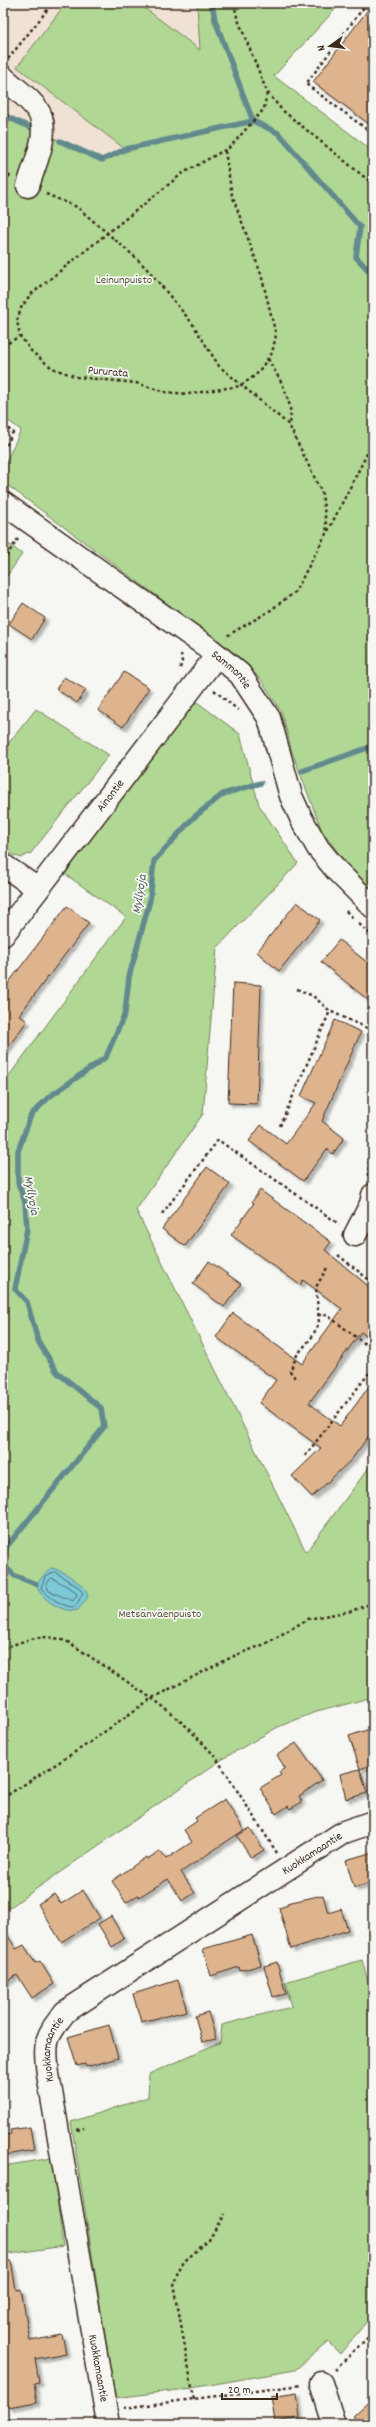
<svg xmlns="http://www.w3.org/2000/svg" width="376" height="2427" viewBox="0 0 376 2427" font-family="Dekko,sans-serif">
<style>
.built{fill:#efe2d4}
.green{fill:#b0d794;stroke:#768059}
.water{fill:#7ccad9;stroke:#628a8e}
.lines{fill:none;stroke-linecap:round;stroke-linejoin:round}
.shore{stroke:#556a69;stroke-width:1}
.stream{stroke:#628a8e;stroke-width:5.5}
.building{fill:#deb48e;stroke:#3b2a1e;filter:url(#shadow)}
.minor-casing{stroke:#3b2a1e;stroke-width:25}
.path{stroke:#3b2a1e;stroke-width:2.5;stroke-dasharray:3 3;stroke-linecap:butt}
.minor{stroke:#f6f6f2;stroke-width:22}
.labels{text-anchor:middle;stroke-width:3.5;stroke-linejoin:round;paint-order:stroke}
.park-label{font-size:12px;fill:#58553c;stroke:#f6f6f2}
.street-label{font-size:12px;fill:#3b2a1e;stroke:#f6f6f2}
.water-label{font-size:13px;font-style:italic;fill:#4e5a56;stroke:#f6f6f2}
</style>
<defs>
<filter id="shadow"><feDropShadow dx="3.5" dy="3.5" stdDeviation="1" flood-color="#0004"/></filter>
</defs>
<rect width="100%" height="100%" fill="#f6f6f2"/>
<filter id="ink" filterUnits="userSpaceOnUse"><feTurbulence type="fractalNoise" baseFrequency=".025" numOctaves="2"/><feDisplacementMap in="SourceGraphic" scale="8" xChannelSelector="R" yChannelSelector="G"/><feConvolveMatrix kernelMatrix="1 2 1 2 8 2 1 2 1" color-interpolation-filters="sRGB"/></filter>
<g filter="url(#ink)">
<path class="built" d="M3,3H197L200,50L126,149L102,160L3,115Z"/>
<g class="green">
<path d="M66,3H138L200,50L197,3H341L274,76L373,151V894L360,882L322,831L292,752L282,713L262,681L238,656L3,482V468L21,430L3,417V115L102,160L125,149L17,67Z"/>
<path d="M3,540L22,554L3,582Z"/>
<path d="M193,699L240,734L259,805L298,863L217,948L203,1114L136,1210L306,1552L373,1462V1697L313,1713L278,1727L224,1758L3,1912V1084L126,917L65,874Z"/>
<path d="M36,709L109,755L31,853L21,858L3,851V750Z"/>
<path d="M362,1960L373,1999V2314L340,2354L328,2342L295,2370L186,2389L115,2398L71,2122L148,2097L149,2074L220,2042L222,2025L291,2007L285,1982Z"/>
<path d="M52,2158L63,2246L3,2255V2166Z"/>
</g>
<path class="water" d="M51,1568C59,1568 87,1586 88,1595C88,1599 80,1606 78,1610C63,1614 39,1598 36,1584Z"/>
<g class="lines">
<g class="shore">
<path d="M55,1572L78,1587L83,1593L75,1607C64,1608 47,1596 41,1588L45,1578Z"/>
<path d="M52,1578L75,1591L77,1595L73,1601L49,1591L46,1585Z"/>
</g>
<g class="stream">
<path d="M212,3L215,20L253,121"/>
<path d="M3,115L34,129"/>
<path d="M60,141L102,160L126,149L253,121L278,133L360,227L356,257L373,275"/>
<path d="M302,771L373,746"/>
<path d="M3,1551L104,1427L101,1408L57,1372L38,1341L27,1302L15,1289L27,1229L25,1202L18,1183V1151L31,1115L49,1097L106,1057L125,1013L129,977L150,900L154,861L193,818L223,794L261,783"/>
<path d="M3,1565L15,1576L36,1584"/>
</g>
</g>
<g class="building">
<path d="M373,3V127L313,82Z"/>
<path d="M23,603L45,618L32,639L9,624Z"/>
<path d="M124,672L149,688L123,727L98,710Z"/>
<path d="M64,677L86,690L77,703L56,689Z"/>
<path d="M297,902L320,920L279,971L257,952Z"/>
<path d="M67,906L89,923L19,1015L27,1021L3,1054V990Z"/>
<path d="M339,940L373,967V1004L321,962Z"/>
<path d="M233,983L261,985L257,1104L228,1103Z"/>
<path d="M335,1020L361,1032L322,1121L344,1138L333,1154L327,1149L303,1181L249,1141L261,1125L286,1144L316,1103L301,1096Z"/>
<path d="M207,1167L230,1184L185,1246L162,1229Z"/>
<path d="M260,1190L331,1242L325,1250L373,1290V1340L361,1332L309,1403L340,1426L373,1381V1430L352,1459L312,1497L292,1476L321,1448L259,1403L276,1380L216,1337L233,1313L302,1364L342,1309L303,1280L300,1285L231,1235L254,1203L252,1202Z"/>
<path d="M209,1261L241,1284L224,1307L193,1284Z"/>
<path d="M373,1728V1764L360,1769L349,1736Z"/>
<path d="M296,1743L322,1780L299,1796L302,1802L290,1809L288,1806L276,1814L260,1788L281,1775L279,1772L285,1768L277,1755Z"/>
<path d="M360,1769L367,1793L346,1799L340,1774Z"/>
<path d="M225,1799L244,1830L181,1872L195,1893L182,1901L168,1879L139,1897L138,1895L126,1903L112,1881L146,1857L147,1859L160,1851L166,1859L192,1842L184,1830L197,1821L195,1818Z"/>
<path d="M250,1828L264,1850L251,1858L237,1836Z"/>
<path d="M373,1852V1882L354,1888L346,1860Z"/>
<path d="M83,1890L100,1918L61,1942L38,1904L54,1894L61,1904Z"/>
<path d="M323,1895L328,1913L341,1909L348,1930L291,1949L279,1908L288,1905L287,1903Z"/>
<path d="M111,1916L124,1939L112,1947L98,1924Z"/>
<path d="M3,1928L16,1949L24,1945L35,1963L40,1961L54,1984L32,1998L17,1975L3,1984Z"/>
<path d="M252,1935L261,1965L240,1971L239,1967L211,1976L203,1949Z"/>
<path d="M277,1962L286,1994L273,1997L264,1966Z"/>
<path d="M178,1980L187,2011L141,2022L133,1994Z"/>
<path d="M208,2012L216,2039L202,2042L195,2016Z"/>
<path d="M109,2025L118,2058L86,2067L85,2064L77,2066L68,2037Z"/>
<path d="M30,2127L34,2150L7,2155L4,2135L11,2134L10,2130Z"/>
<path d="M3,2261H11L16,2290L21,2289L30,2341L62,2335L66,2353L35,2359L39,2382L34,2383L37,2402L8,2407L5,2393L3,2394Z"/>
<path d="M297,2393L300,2418L275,2422L271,2397Z"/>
<path d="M373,2398V2424H361L353,2416Z"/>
</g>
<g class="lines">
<g class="minor-casing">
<g id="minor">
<path d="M3,77C14,88 36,102 41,117C48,138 34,165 28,186"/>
<path id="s1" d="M3,503L206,646L240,674L269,718L291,796L302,820L318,848L337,871L373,907"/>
<path d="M3,865L38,889"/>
<path id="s2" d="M3,935L217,655"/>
<path d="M355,1235L371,1204L373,1195"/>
<path d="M321,2383L334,2424"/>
<path id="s3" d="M108,2424L48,2074C44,2041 45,2038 65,2012L344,1832L373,1822"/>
</g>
</g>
<g class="path">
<path d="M234,3L237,17L267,92L282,110L373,184"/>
<path d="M367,3L306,84L373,134"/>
<path d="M8,59L53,3"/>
<path d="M225,151L232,195L261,274L276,335L272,353L256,375L240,386L188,394L165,392L136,383L77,377L52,368L32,352L20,336L17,321L21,308L30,295L183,173L230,147L264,109L267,92"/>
<path d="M3,172L11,177"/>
<path d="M46,194L77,207L135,257L150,272L192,323L219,366L289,425L322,493L327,532L295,592L268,612L225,637"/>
<path d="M3,346L20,336"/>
<path d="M268,359C279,378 294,401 290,424"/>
<path d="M3,425L13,432L3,452"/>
<path d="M328,531L373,442"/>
<path d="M3,561L18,539"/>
<path d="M180,668L182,662L181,654"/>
<path d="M214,690L238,710"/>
<path d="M346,911L354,919"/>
<path d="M359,924L373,936"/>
<path d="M297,989L313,996L330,1011L373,1031"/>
<path d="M280,1126L330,1011"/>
<path d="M368,1176L373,1113"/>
<path d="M162,1214L218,1140L339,1224"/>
<path d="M338,1255L373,1283"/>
<path d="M318,1315H327L373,1350"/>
<path d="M295,1378L290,1371L297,1355L312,1337L319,1323L316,1287L327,1268"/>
<path d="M305,1456L373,1368"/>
<path d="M3,1648C29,1640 43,1631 70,1643L160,1704L186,1726L215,1756L277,1853"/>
<path d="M3,1798L86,1745L152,1698L234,1656L265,1644L308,1619L351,1611L373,1603"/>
<path d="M77,2130L84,2128"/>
<path d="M335,2369L373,2334"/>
<path d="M194,2399L174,2284L180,2265L209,2240L224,2214"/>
<path d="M124,2408L302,2385"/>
</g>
<use href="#minor" class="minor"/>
</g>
</g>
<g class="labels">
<g class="park-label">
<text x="124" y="283">Leinunpuisto</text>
<text x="160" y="1617">Metsänväenpuisto</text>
</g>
<g class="street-label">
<text transform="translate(108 371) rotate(5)" y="4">Pururata</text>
<text dy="4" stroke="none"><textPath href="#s1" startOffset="283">Sammontie</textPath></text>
<text dy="4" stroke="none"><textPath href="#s2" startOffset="176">Ainontie</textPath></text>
<text dy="4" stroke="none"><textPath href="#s3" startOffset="716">Kuokkamaantie</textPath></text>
<text dy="4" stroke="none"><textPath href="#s3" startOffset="381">Kuokkamaantie</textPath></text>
<text transform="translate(99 2368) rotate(80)" y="4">Kuokkamaantie</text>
</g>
<g class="water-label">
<text transform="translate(138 894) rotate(-81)" y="5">Myllyoja</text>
<text transform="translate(33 1195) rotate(80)" y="5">Myllyoja</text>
</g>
</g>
<rect width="376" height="2427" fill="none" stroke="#f6f6f2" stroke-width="16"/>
<rect x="8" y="8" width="360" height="2411" fill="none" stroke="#3b2a1e" stroke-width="1.5" filter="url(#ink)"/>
<g transform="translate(330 46) rotate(256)" stroke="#f6f6f2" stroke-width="3" paint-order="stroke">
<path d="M0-3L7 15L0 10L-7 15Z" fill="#3b2a1e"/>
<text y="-6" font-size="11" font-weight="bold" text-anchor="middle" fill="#3b2a1e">N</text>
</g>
<path d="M222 2393v6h55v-6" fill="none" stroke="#3b2a1e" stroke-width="2"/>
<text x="228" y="2393" font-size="12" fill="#3b2a1e" stroke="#f6f6f2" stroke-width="3" paint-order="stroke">20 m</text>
</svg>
